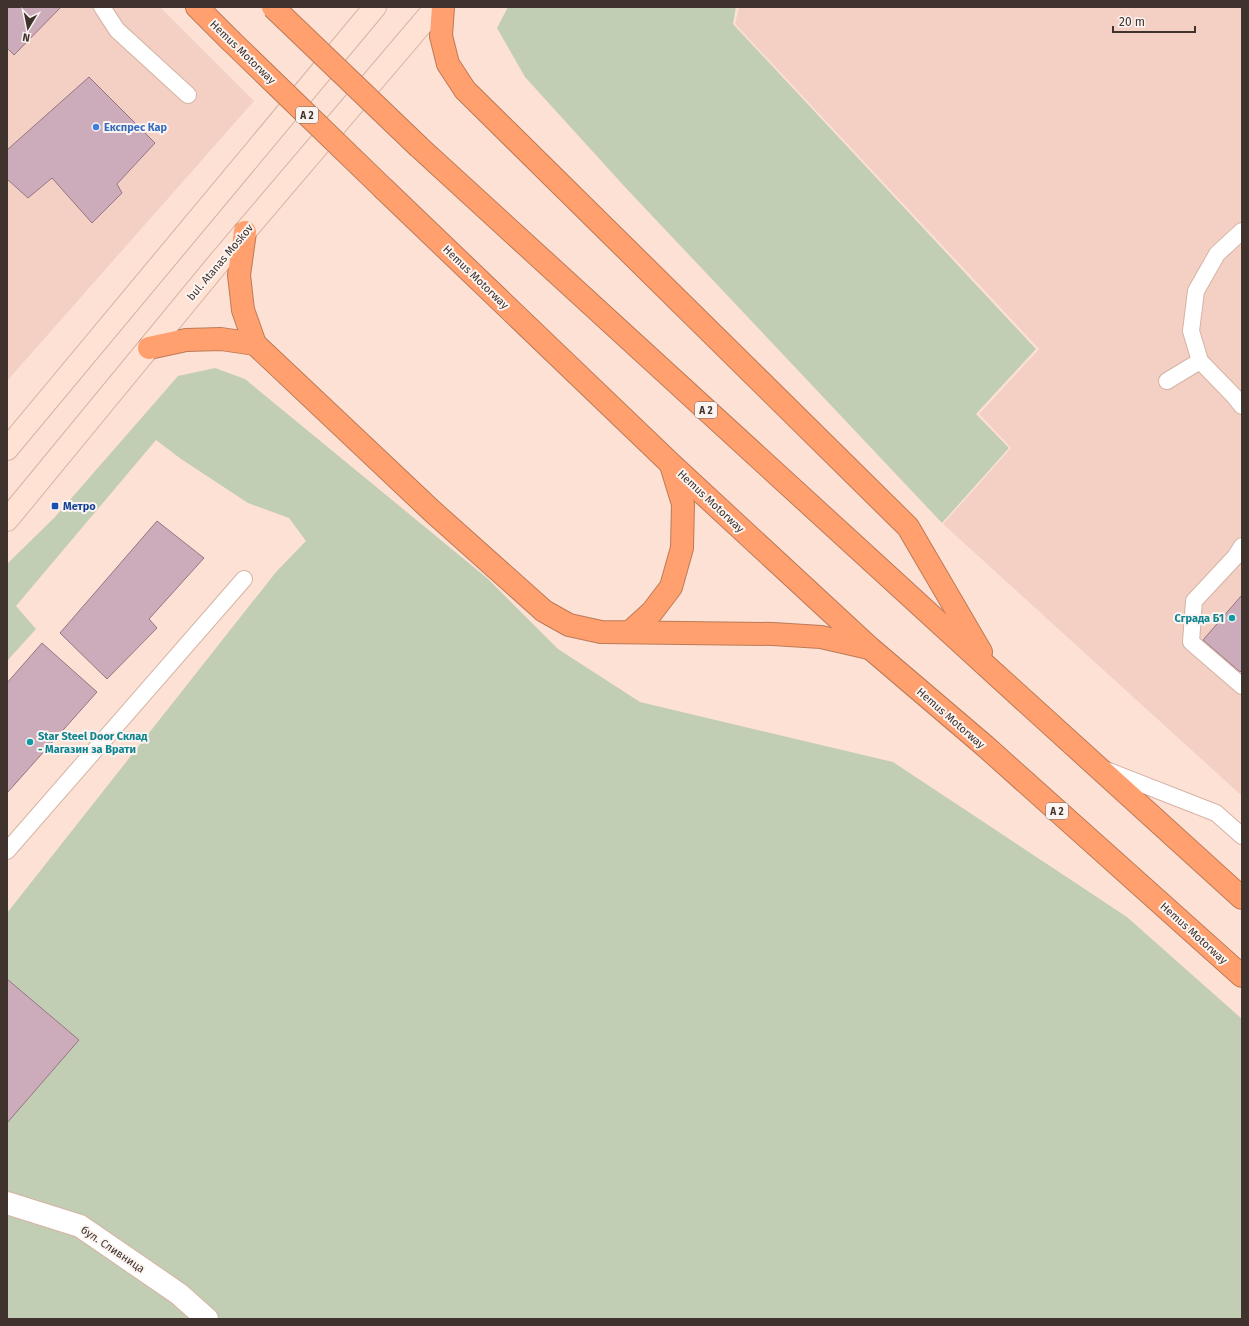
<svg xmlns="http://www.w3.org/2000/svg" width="1249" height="1326" viewBox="0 0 1249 1326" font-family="'Fira Sans',sans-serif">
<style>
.built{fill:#f3d0c3}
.green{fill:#c2ceb3}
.building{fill:#ccabba;stroke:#957584}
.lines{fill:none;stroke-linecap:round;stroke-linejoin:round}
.service-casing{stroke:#d5b3a4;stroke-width:18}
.minor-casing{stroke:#d5b3a4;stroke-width:24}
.secondary-casing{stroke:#d5b3a4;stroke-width:24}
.motorway-casing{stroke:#bc7a57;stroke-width:24}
.service{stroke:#fff;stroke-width:16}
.minor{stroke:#fff;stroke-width:22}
.secondary{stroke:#ffe2d4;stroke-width:22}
.motorway{stroke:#ffa06e;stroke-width:22}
.motorway-bridge-casing{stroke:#bc7a57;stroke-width:24;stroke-linecap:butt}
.motorway-bridge{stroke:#ffa06e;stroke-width:22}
.shop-dot{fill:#3f7fe0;stroke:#fbf4f1;stroke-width:1.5}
.transit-dot{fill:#1a4fb4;stroke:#fbf4f1;stroke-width:1.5}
.culture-dot{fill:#0f9aa8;stroke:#fbf4f1;stroke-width:1.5}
.labels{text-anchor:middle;stroke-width:4;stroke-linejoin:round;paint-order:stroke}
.shield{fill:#fbf4f1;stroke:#786c68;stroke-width:1}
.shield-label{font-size:10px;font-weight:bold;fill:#40322d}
.street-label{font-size:11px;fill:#40322d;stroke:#fbf4f1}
.shop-label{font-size:11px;font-weight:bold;fill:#366cbe;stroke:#fbf4f1;text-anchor:start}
.transit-label{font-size:11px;font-weight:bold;fill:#164399;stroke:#fbf4f1;text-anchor:start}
.culture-label{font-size:11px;font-weight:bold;fill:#0d838f;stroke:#fbf4f1;text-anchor:end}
</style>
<rect width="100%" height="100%" fill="#fee1d5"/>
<g class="built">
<path d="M7,7H160L254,101L7,381Z"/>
<path d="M739,7H1242V796L943,524L1011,448L979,414L1039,349L735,24Z"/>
</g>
<g class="green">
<path d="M508,7H736L733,24L1036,349L976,414L1009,448L942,523L624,186L525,77L497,28Z"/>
<path d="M215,368L245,379L487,578L558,649L640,702L893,762L1127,917L1242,1019V1319H7V913L276,572L306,541L289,518L248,503L181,459L156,440L16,606L36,629L7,661V564L55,517L178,376Z"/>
</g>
<g class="building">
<path d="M7,7H61L14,55L7,48Z"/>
<path d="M89,77L155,143L117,184L122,193L92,223L52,178L28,198L7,179V150Z"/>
<path d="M157,521L204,558L149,619L157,628L107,679L60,633Z"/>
<path d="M1242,595V672L1239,671L1203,640Z"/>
<path d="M42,643L97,692L7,793V683Z"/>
<path d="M7,979L79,1040L7,1123Z"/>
</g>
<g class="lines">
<g class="service-casing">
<g id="service">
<path d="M102,7L117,30L188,95"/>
<path d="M1242,231L1217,254L1196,291L1191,331L1200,361L1234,396L1242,406"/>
<path d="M1167,381L1200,361"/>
<path d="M1242,546L1235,557L1194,601L1191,642L1242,686"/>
<path d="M1106,770L1216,813L1242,836"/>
<path d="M7,851L244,579"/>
</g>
</g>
<g class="minor-casing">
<path id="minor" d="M7,1203L80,1226L179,1294L207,1319"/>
</g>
<g class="secondary-casing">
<g id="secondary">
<path d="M7,449L375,7"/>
<path d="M7,520L220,261L436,7"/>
</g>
</g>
<g class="motorway-casing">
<g id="motorway">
<path d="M197,7L230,40"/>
<path d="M443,7L441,36L448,64L465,90L908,527L981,652"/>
<path d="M419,147L993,672L1242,898"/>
<path d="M384,189L671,464L870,648L985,746L1242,976"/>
<path d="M245,232L239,275L243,310L255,344L432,511L544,611L569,625L601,632L773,634L821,637L869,648"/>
<path d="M149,348L186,340L221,339L255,344"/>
<path d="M630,632L652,612L671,587L682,548L683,504L671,465"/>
</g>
</g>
<use href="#service" class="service"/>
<use href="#minor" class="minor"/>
<use href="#secondary" class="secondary"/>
<use href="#motorway" class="motorway"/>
<g class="motorway-bridge-casing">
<g id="motorway-bridge">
<path d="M273,7L419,147"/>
<path d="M230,40L384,189"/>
</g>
</g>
<use href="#motorway-bridge" class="motorway-bridge"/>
</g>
<circle class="shop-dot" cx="96" cy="127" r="4"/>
<rect class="transit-dot" x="51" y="502" width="8" height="8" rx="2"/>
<g class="culture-dot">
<circle cx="1232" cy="618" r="4"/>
<circle cx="30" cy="742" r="4"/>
</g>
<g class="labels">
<g class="shield">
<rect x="296" y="107" width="22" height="16" rx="3"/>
<rect x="695" y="402" width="22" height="16" rx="3"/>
<rect x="1046" y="803" width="22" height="16" rx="3"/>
</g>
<g class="shield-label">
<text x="307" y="119">A 2</text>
<text x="706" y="414">A 2</text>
<text x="1057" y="815">A 2</text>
</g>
<g class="street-label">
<text transform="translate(243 52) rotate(44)" y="4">Hemus Motorway</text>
<text transform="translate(220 262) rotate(-50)" y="4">bul. Atanas Moskov</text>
<text transform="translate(476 277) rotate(44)" y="4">Hemus Motorway</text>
<text transform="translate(711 501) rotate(43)" y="4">Hemus Motorway</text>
<text transform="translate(951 718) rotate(41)" y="4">Hemus Motorway</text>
<text transform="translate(1194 933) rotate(42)" y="4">Hemus Motorway</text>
<text transform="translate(113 1249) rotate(34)" y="4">бул. Сливница</text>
</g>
<g class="shop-label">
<text x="104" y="131">Експрес Кар</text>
</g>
<g class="transit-label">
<text x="63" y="510">Метро</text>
</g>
<g class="culture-label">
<text x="1224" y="622">Сграда Б1</text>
<text x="38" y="740" text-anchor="start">Star Steel Door Склад<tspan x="38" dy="13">- Магазин за Врати</tspan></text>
</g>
</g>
<rect width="1249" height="1326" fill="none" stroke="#40322d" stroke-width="16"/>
<g transform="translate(28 28) rotate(190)" stroke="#fbf4f1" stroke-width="3" paint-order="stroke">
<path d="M0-3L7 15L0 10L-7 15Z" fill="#40322d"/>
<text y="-6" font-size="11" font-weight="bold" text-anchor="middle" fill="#40322d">N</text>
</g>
<path d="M1113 26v6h82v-6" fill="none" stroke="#40322d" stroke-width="2"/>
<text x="1119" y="26" font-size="12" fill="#40322d" stroke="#fbf4f1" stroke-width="3" paint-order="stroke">20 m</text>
</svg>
